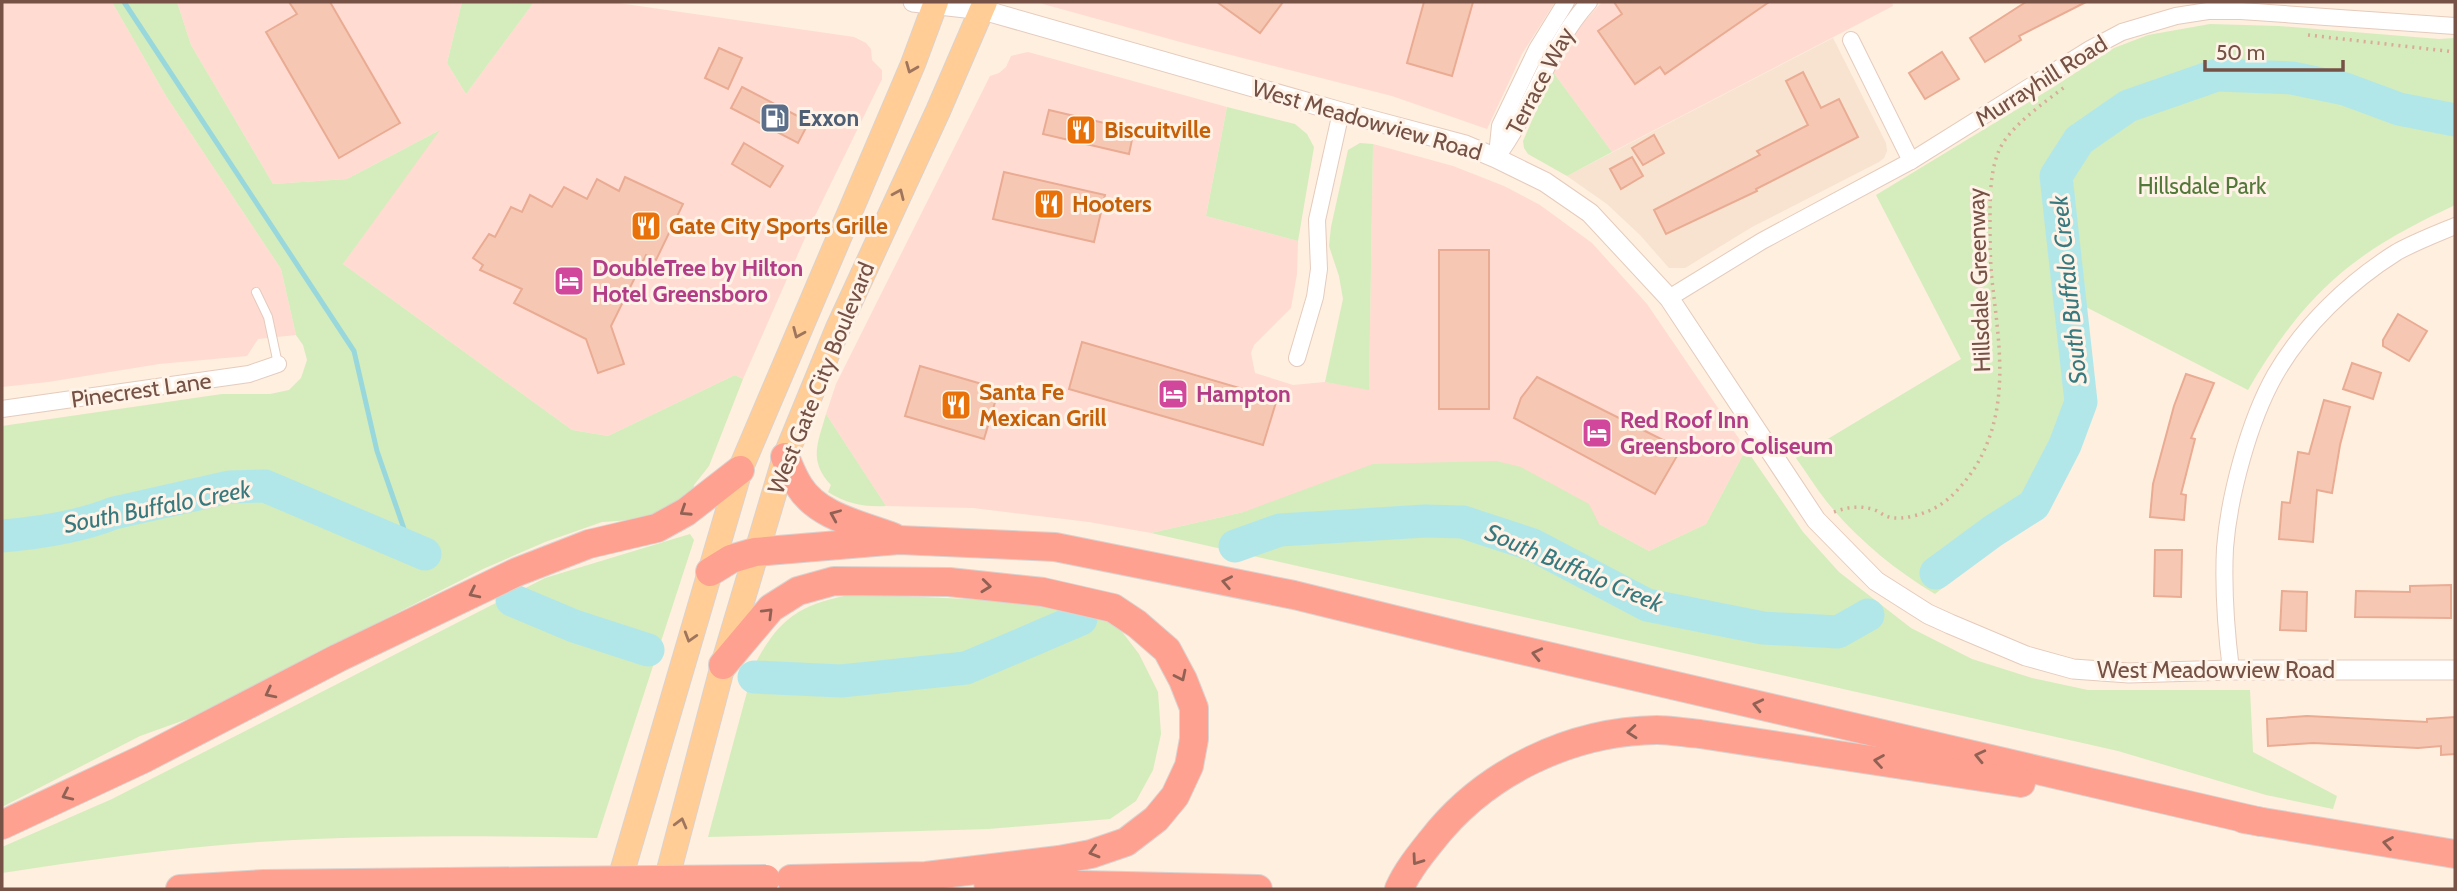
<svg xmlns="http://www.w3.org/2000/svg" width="2457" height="891" viewBox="0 0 2457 891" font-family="Cabin,sans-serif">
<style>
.residential{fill:#f8e2d0}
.commercial{fill:#ffdbd2}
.green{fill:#d5ecbd}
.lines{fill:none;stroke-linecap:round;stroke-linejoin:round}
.stream{stroke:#98d8dc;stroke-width:5}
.river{stroke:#b2e7e9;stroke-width:33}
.building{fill:#f6c8b4;stroke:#eaab93;stroke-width:2}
.service-casing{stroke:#e5cbbd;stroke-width:10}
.minor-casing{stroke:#e5cbbd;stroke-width:18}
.tertiary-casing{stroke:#e5cbbd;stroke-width:21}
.primary-casing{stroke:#dbd2cf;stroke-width:26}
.motorway-casing{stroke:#dbd2cf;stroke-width:30}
.path{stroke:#daab98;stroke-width:3.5;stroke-dasharray:2 5;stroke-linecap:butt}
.service{stroke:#fff;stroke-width:8}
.minor{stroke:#fff;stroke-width:16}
.tertiary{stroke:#fff;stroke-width:19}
.primary{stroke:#ffcd95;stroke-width:24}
.motorway{stroke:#fea190;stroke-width:28}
.motorway-bridge-casing{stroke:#dbd2cf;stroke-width:30;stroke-linecap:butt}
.motorway-bridge{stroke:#fea190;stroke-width:28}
.oneway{stroke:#9f765d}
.oneway2{stroke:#916154}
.labels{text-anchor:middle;stroke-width:6;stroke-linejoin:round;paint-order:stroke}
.street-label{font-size:23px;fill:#765145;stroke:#fff3e7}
.service-label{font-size:23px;font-weight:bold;fill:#4e5e75;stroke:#fff3e7;text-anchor:start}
.food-label{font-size:23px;font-weight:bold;fill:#c56008;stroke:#fff3e7;text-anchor:start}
.park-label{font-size:23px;fill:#52783a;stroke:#fff3e7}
.hotel-label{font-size:23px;font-weight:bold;fill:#b23c85;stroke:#fff3e7;text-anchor:start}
.water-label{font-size:24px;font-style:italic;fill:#37797e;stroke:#fff3e7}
</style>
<rect width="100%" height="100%" fill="#feefdf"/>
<path class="residential" d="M1833,38L1886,143L1887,151L1884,158L1879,162L1752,227L1685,268H1669L1640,235L1607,204L1567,176Z"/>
<g class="commercial">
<path d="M2,2H112L166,96L281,269L296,335L258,339L247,356L159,364L48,382L2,387Z"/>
<path d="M177,2H462L447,63L466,94L534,2H611L854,37L866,43L871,49L872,60L882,70V79L812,222L743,379L735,375L608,436L572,430L343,264L438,131L347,179L273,184L191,45Z"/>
<path d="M1036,2H1555L1522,54L1487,129L1392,96L1184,43Z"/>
<path d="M1602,2H1892L1893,6L1612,152L1553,72L1579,27Z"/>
<path d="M1028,52L1227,107L1206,216L1298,241L1297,274L1291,308L1254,345L1251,353L1255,373L1293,385L1325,382L1369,389L1373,144L1453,166L1504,186L1540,205L1592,243L1647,304L1746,449L1706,524L1649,551L1599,524L1244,512L1151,533L1089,522L973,508L886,506L826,414L836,384L990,76L999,73L1006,67L1011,56Z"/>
</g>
<g class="green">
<path d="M112,2H177L191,45L273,184L347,179L440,130L343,264L572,430L608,436L735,375L743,379L709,466L694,485L693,494L646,519L602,522L545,542L483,569L193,717L140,736L2,807V426L222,394H270L289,390L301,378L307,360L303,345L296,335L281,269L166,96Z"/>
<path d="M462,2H534L466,94L447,63Z"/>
<path d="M2210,24L2279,26L2439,39L2455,38V205C2419,222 2383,240 2351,265C2308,298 2275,343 2248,390L2084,306L2091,399L2069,465L2038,511L1935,594C1895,570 1857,539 1827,502C1816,488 1806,472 1796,458L1961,359L1876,195L2052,88L2114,48L2148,35Z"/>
<path d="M1553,72L1612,152L1567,176L1528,154L1524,148L1523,141Z"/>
<path d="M1227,107L1295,124L1307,134L1314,147L1298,241L1206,216Z"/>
<path d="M1360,143L1373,144L1369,390L1325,382L1343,299L1339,276L1329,246L1331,227L1348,150Z"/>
<path d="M826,414L886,506C863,507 848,504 828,492L831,485C808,460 818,443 826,414Z"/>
<path d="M1746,449L1803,532L1839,572L1911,628L1972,659L2032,678L2088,690H2250L2253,752L2337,796L2333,809L2266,795L2118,751L1151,533L1244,512L1373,464L1496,461L1521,467L1589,504L1599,524L1649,551L1706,524Z"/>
<path d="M690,534L694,540L597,838C503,836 408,835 314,839C210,843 105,857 2,873V847L112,799L545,578Z"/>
<path d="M854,594L1012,601L1072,608L1113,620L1139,654L1158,692L1161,734L1153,770L1136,801L1110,819L988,829L708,837L754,666C779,617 801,604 854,594Z"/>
</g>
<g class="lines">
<path class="stream" d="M124,2L354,351L377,451L411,549"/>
<g class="river">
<path d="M2,536C39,533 79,527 114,513L229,487L265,486L425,554"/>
<path d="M1235,546L1280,530L1425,521L1463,522L1533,545L1647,605L1763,628L1838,632L1868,615"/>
<path d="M1936,573L1993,531L2034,505L2065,445L2081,402L2056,176L2079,140L2128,106L2217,75L2292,78L2345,89L2399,109L2455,120"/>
<path d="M512,600L574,626L648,650"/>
<path d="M754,677L841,681L966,668L1081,619"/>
</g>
</g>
<g class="building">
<path d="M289,2H330L400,123L339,158L266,32L297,14Z"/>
<path d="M1217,2H1283L1260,33Z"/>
<path d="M1424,2H1473L1452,76L1407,63Z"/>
<path d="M1614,2H1769L1665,74L1660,67L1635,84L1598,31L1622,14Z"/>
<path d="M2026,2H2086L2019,36L2021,40L1985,62L1970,38Z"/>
<path d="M719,48L742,58L728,89L705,78Z"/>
<path d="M1942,52L1959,79L1925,99L1909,73Z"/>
<path d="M1803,72L1821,108L1839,99L1858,137L1756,189L1757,191L1666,234L1654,210L1760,155L1757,151L1808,125L1786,81Z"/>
<path d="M742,87L809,122L798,143L731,108Z"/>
<path d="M1049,110L1134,130L1129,154L1043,134Z"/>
<path d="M1654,135L1664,153L1643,165L1632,148Z"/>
<path d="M744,143L783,166L770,187L732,164Z"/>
<path d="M1632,157L1643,176L1621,189L1610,169Z"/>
<path d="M1004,172L1105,195L1094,242L993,219Z"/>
<path d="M625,177L683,204L656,260L646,255L611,326L624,364L598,373L586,339L514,303L522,289L480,270L483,265L473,258L489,234L495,237L511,207L522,212L530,195L552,207L564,187L587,199L597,179L619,191Z"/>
<rect x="1439" y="250" width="50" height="159"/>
<path d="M2398,314L2427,331L2409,361L2383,346V340Z"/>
<path d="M1082,342L1277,399L1263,445L1069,389Z"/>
<path d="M2352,363L2381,373L2373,399L2343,389Z"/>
<path d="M920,366L999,389L984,439L905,416Z"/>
<path d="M2186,374L2214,383L2191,438L2195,439L2181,494L2186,495L2184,520L2150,517L2153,484L2174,406Z"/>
<path d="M1537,377L1681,449L1655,494L1514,418L1521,398Z"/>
<path d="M2324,400L2350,407L2340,445L2332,493L2317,490L2313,542L2279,539L2282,502L2290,503L2298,452L2309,454Z"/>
<path d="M2155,550H2182L2181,597L2154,596Z"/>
<path d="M2451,585V618L2355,617L2356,591L2410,592V586Z"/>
<path d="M2282,591L2307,592L2306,631L2280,630Z"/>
<path d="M2307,716L2427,722V719L2455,717V754L2441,755V746L2418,748L2313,743L2268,746L2267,719Z"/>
</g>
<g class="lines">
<g class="service-casing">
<path id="service" d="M256,292L268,317L278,364"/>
</g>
<g class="minor-casing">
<g id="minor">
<path d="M1851,40L1911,161"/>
<path d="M1497,155L1500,126L1537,49L1566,2"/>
<path d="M1496,158C1533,109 1548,47 1589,2"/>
<path d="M1669,298L1762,241L1911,161L2090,49L2122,32L2176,16L2208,11H2241L2455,26"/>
<path d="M1297,358L1315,297L1319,269L1317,220L1341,112"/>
<path d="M2,409L249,374L278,364"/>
<path d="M2231,670C2226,630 2223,588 2225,548C2229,496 2249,421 2275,375C2303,326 2349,282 2397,252C2415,242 2436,234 2455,226"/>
</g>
</g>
<g class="tertiary-casing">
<path id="tertiary" d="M913,2L983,10L1341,112L1465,145L1496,158L1545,182L1590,213L1669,298L1816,520L1876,581L1928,614L1950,624L2026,656L2073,669L2129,673L2231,670H2455"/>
</g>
<g class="primary-casing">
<g id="primary">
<path d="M617,889L740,470L913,64L936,2"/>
<path d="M664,889L723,665L785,457L838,328L938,111L985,2"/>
</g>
</g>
<g class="motorway-casing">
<g id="motorway">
<path d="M785,457C789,466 793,477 799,486C818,517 862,525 893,537"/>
<path d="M710,572L731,559L755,552L899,540L1055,547L1294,595L1461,636L2261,822"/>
<path d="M723,665L771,608L798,591L834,581L949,582L1043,592L1113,608L1137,624L1167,650L1183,680L1194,708V739L1189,766L1175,796L1156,819L1126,842L1091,854L1059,860L926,876L791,879"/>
<path d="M2244,819L2455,854"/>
<path d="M2,825L143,759L338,658L517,572L589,544L657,528L686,512L740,470"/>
<path d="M988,883L1258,889"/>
<path d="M180,889L264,884L543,881"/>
<path d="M1399,889C1407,871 1420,855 1432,840C1485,772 1571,731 1657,730C1671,730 1686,733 1700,734L2021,783"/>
</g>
</g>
<g class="path">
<path d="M2308,35L2455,52"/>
<path d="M1834,512C1847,507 1861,505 1875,510C1880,512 1884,516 1889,517C1903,521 1928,513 1940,505C1955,495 1966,481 1976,466C2011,407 1999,344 1992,280C1990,260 1990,240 1990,221C1990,199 1990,173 1998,153C2007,128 2045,102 2066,86"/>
</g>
<use href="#service" class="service"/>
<use href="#minor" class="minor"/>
<use href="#tertiary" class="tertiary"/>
<use href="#primary" class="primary"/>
<use href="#motorway" class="motorway"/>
<g class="motorway-bridge-casing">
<path id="motorway-bridge" d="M543,881L766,879"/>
</g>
<use href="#motorway-bridge" class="motorway-bridge"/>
</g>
<defs><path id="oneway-chevron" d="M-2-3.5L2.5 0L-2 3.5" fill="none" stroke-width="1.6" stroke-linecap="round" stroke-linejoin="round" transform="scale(1.75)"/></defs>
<g class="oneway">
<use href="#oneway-chevron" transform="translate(911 68) rotate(112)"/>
<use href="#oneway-chevron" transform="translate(899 194) rotate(-66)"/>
<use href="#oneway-chevron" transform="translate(798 333) rotate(113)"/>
<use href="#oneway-chevron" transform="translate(690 637) rotate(107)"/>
<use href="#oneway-chevron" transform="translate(681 823) rotate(-75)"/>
</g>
<g class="oneway2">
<use href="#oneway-chevron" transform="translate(685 511) rotate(147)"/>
<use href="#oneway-chevron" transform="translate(835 515) rotate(-157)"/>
<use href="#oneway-chevron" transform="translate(1227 582) rotate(-169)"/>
<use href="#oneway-chevron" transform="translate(986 586) rotate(6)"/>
<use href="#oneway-chevron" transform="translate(474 593) rotate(154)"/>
<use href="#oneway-chevron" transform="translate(768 613) rotate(-45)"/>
<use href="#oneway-chevron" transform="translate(1537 654) rotate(-167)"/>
<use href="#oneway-chevron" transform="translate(1181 676) rotate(64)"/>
<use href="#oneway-chevron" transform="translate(270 693) rotate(153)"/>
<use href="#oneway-chevron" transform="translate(1758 705) rotate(-167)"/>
<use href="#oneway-chevron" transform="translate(1632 732) rotate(175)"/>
<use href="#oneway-chevron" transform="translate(1980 756) rotate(-167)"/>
<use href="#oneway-chevron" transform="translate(1879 761) rotate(-171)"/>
<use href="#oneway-chevron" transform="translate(67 795) rotate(155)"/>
<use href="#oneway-chevron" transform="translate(2388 843) rotate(-170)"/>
<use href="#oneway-chevron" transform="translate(1094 852) rotate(164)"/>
<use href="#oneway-chevron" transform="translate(1417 860) rotate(125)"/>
</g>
<defs>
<g id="fuel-square" transform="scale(1.575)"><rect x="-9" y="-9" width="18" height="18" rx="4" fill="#5c6f8a" stroke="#fff3e7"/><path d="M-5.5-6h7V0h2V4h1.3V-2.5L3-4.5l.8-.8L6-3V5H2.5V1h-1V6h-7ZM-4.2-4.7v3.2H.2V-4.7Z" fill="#fff"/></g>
<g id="restaurant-square" transform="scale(1.575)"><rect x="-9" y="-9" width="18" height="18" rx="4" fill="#e8710a" stroke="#fff3e7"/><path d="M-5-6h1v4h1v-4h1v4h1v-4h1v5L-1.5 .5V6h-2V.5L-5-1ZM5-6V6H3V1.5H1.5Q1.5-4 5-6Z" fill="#fff"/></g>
<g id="hotel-square" transform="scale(1.575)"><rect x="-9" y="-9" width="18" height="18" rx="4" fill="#d1479c" stroke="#fff3e7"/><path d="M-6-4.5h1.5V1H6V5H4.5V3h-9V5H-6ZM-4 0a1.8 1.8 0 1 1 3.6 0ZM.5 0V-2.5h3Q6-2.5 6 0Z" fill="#fff"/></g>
</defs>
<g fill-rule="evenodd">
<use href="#fuel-square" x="775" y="118"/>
<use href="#restaurant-square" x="1081" y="130"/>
<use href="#restaurant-square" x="1049" y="204"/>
<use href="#restaurant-square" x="646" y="226"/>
<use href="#hotel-square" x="569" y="281"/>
<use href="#hotel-square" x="1173" y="394"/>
<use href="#restaurant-square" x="956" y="405"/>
<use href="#hotel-square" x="1597" y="433"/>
</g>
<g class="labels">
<g class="street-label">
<text transform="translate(1540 81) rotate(-62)" y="8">Terrace Way</text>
<text transform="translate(2041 81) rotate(-32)" y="8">Murrayhill Road</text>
<text transform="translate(1367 120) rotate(16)" y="8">West Meadowview Road</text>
<text transform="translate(1979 280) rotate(-92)" y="8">Hillsdale Greenway</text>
<text transform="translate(821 378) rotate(-68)" y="8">West Gate City Boulevard</text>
<text transform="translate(141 390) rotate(-8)" y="8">Pinecrest Lane</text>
<text x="2216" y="678">West Meadowview Road</text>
</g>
<g class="service-label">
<text x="798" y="126">Exxon</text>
</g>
<g class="food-label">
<text x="1104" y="138">Biscuitville</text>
<text x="1072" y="212">Hooters</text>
<text x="669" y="234">Gate City Sports Grille</text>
<text x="979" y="400">Santa Fe<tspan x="979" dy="26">Mexican Grill</tspan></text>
</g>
<g class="park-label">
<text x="2202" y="194">Hillsdale Park</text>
</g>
<g class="hotel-label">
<text x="592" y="276">DoubleTree by Hilton<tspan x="592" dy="26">Hotel Greensboro</tspan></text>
<text x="1196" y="402">Hampton</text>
<text x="1620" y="428">Red Roof Inn<tspan x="1620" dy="26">Greensboro Coliseum</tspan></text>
</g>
<g class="water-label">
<text transform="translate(2069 290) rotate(-96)" y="8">South Buffalo Creek</text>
<text transform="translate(157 507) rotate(-11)" y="8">South Buffalo Creek</text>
<text transform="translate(1574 568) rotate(23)" y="8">South Buffalo Creek</text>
</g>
</g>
<rect width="2457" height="891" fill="none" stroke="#765145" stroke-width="7"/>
<path d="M2205 60v10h138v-10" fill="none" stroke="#765145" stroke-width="3.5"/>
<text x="2216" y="60" font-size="21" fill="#765145" stroke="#fff3e7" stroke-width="5" paint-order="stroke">50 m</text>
</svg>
